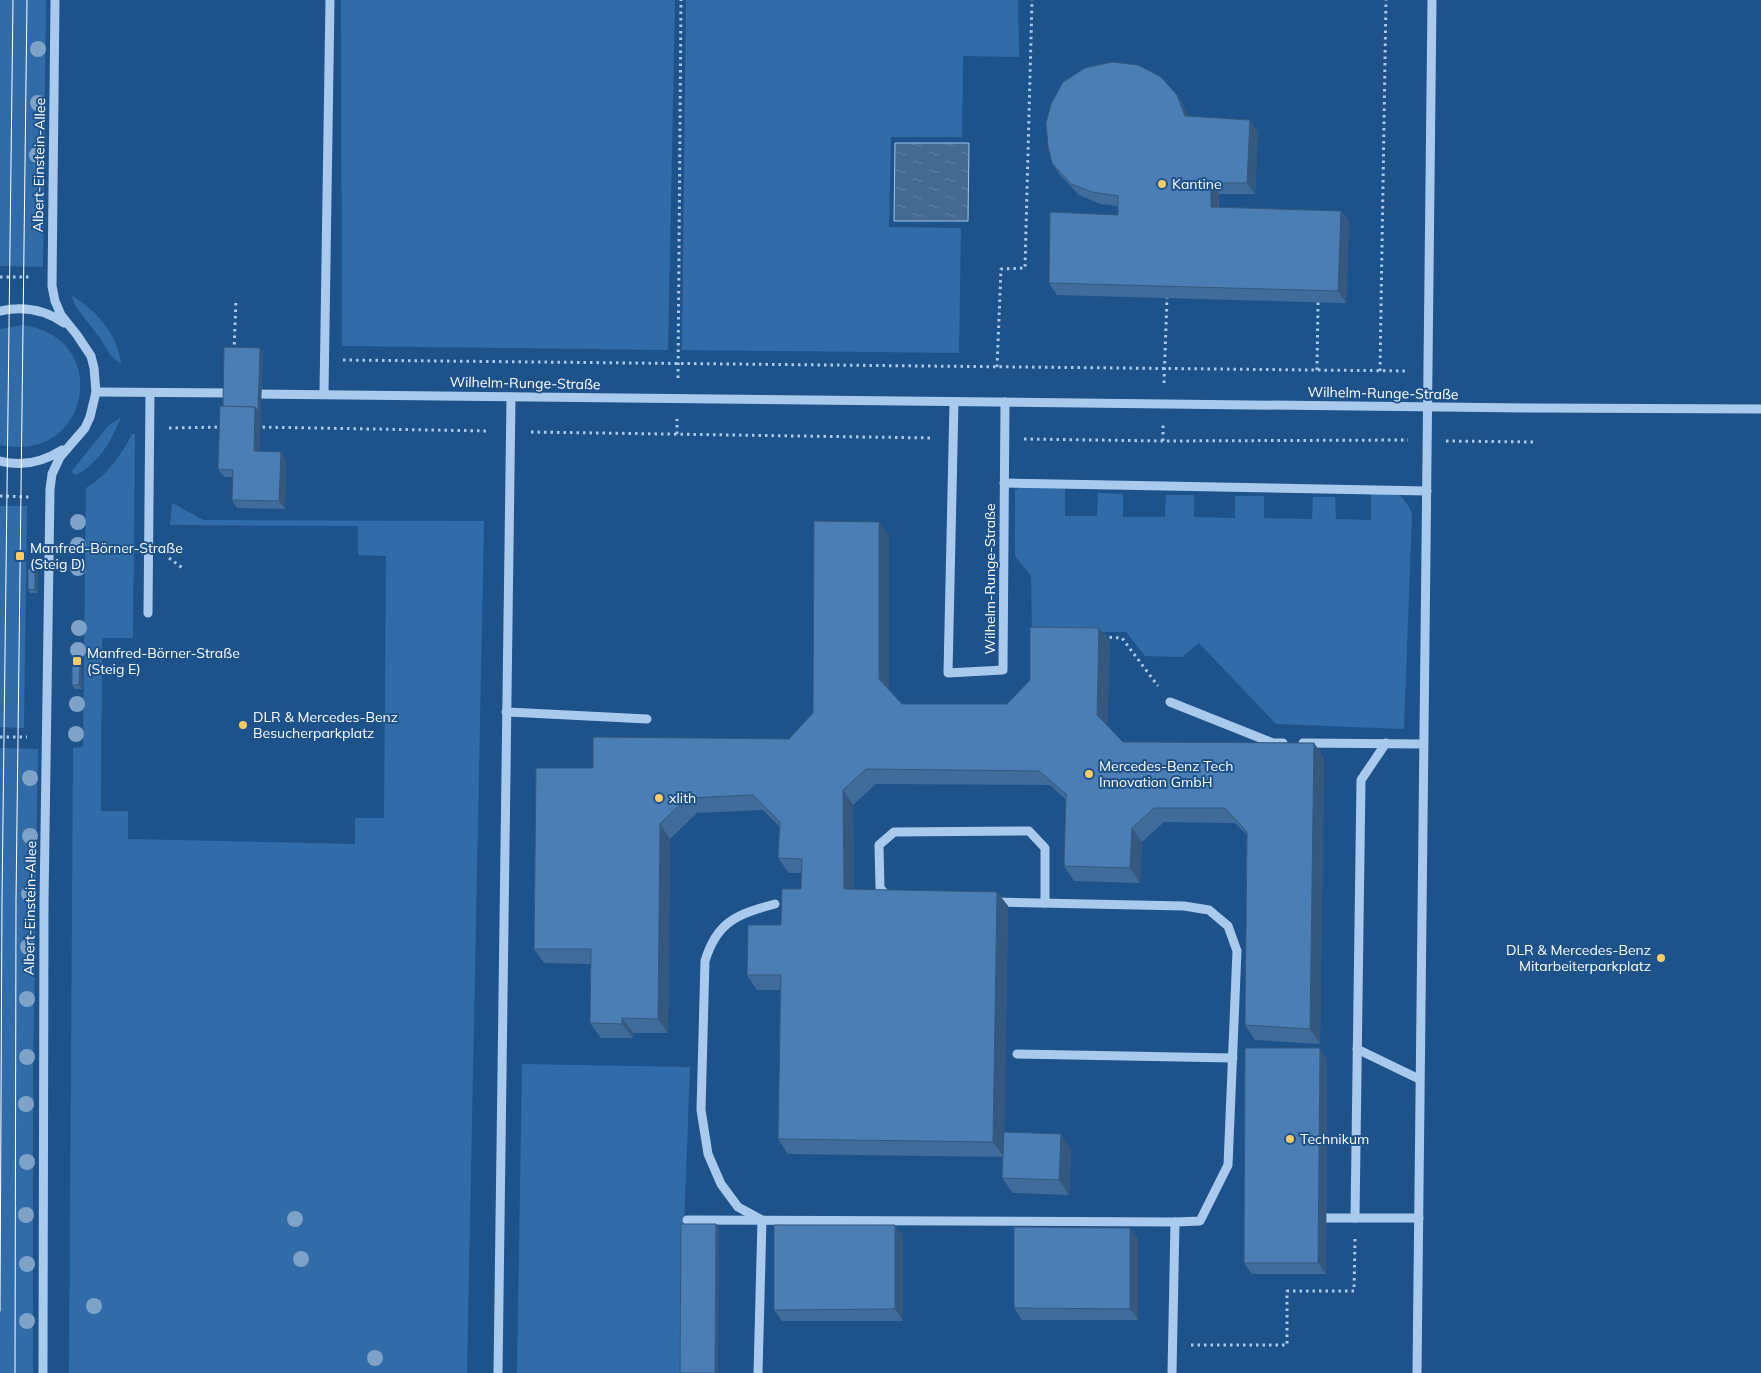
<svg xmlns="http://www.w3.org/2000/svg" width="1761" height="1373" viewBox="0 0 1761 1373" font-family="Mulish,sans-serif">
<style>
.grass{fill:#316ca8}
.water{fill:url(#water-ripples);stroke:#9dc6ee}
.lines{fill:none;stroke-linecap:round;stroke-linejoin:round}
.path{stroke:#a9caec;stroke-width:3;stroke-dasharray:2.5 4;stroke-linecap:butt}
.minor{stroke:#a9caec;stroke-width:9}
.tram{stroke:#fff;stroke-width:1}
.tree{fill:#7fa2c8}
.wall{fill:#406c9b}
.shaded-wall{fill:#34587e}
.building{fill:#4a7eb4;stroke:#34587e}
.poi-dot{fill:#fbcb68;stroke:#1e528b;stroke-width:2}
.labels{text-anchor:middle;stroke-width:4;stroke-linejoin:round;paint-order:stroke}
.street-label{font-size:14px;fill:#fff;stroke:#1e528b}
.poi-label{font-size:14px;fill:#fff;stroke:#1e528b;text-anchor:start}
</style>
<defs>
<pattern id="water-ripples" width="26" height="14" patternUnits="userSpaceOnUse" patternTransform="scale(1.25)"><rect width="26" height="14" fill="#446a92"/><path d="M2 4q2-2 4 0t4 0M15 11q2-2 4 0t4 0" fill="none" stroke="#6080a2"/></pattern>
</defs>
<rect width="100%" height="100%" fill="#1e528b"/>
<g class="grass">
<path d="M0,0H46L43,267L0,266Z"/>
<path d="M341,0H675L668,350L342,346Z"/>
<path d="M686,0H1018L1019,57L963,56L962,137H891L889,227L961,228L959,353L682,350Z"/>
<path d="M71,295C96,310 118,334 121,364L111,356L100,338L76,307Z"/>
<path d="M22,325C113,336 91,465 0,445V329Z"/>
<path d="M121,417C112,440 99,463 76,475L71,472L108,426Z"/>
<path d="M132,434H135L133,638H102L101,811H128V839L355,844V818H384L386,556L358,555V526L170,525L172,503L204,520L484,521L467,1373H69L73,748L83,747L86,488C108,475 121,455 132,434Z"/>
<path d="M1023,485L1065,486V516H1097L1098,493L1123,494V517H1165L1166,495H1194V517L1235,518V496H1264V518L1312,519L1313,497H1335L1336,519L1371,520V490C1393,491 1402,491 1412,513L1404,729L1276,724L1199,643L1182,657L1145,656L1126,632H1032L1031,576L1015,556V490Z"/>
<path d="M0,506H27L24,728L0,727Z"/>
<path d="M0,748L38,749L33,1072V1373H0Z"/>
<path d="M522,1064L690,1067L684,1228L683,1373H517Z"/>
</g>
<path class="water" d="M895,143H969L968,221H894Z"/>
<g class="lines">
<g class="path">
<path d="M0,277H32"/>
<path d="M234,351L236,299"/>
<path d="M343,360L1409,371"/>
<path d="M997,367L1001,269L1025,268L1032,0"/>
<path d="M1317,370L1318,302"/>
<path d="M1380,371L1386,0"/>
<path d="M678,378L681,0"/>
<path d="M1164,383L1167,298"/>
<path d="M256,427L490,431"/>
<path d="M169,428L223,427"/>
<path d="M531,432L933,438"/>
<path d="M677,434V419"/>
<path d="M1024,439L1163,441L1408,440"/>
<path d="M1163,441V424"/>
<path d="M1446,441L1533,442"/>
<path d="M0,496L29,497"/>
<path d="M169,558L184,569"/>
<path d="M1103,637L1122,638L1158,686"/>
<path d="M0,737H27"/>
<path d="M1191,1345H1287V1291H1354L1355,1239"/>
</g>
<g class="minor">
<path d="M0,311C23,306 45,310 64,323"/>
<path d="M96,392L233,393"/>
<path d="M251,394L1534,408L1761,409"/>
<path d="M324,394L330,0"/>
<path d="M954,402L948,673L1003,670L1005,402"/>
<path d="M0,461C22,467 43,462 62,450"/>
<path d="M1004,483L1427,491"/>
<path d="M148,613L150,393"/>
<path d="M1170,702L1273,743H1283"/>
<path d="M506,712L647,719"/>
<path d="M1303,743L1423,744"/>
<path d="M888,897L880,888L879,845L894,832L1029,831L1045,848V903"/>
<path d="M1357,1049L1419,1079"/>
<path d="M1017,1054L1233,1058"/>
<path d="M1327,1218H1419"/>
<path d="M1355,1218L1361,780L1386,743"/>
<path d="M687,1220L1175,1222L1200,1221L1228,1165L1237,951L1228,926L1209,910L1184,906L993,902"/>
<path d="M43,1373L44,902L50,489L52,474L60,457L85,428L90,417L96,392L94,368L91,356L77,335L61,315L55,301L52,286L55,0"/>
<path d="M498,1373L511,397"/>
<path d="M758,1373L762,1220L738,1207L721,1184L708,1154L701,1110L705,961C717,921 738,914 775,904"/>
<path d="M1172,1373L1175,1222"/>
<path d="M1417,1373L1432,0"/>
</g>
<g class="tram">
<path d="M0,1311L2,900L13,0"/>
<path d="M15,1373L16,901L27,0"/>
</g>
</g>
<g class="tree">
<circle cx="38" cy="49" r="8"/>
<circle cx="38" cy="103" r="8"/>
<circle cx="37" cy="155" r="8"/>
<circle cx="78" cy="522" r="8"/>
<circle cx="78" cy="545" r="8"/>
<circle cx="78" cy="568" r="8"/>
<circle cx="79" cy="628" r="8"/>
<circle cx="78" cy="650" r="8"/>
<circle cx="77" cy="704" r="8"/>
<circle cx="76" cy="734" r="8"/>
<circle cx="30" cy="778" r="8"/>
<circle cx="30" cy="836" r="8"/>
<circle cx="29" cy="894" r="8"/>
<circle cx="28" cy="947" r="8"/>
<circle cx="27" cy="999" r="8"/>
<circle cx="27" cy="1057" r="8"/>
<circle cx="26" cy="1104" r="8"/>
<circle cx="27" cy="1162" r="8"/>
<circle cx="26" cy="1215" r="8"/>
<circle cx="295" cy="1219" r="8"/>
<circle cx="301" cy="1259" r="8"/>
<circle cx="27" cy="1264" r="8"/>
<circle cx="94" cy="1306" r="8"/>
<circle cx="27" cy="1321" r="8"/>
<circle cx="375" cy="1358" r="8"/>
</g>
<g class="wall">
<path d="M1177,95L1184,106L1188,116L1258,131L1255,194H1219V207L1341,211L1349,222L1346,303L1057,295L1049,283L1118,215V206L1100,204L1079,195L1060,175L1052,163Z"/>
<path d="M263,352L259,451L281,452L286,460L285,509L237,508L232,500L233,477H224L218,469L223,407Z"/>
<path d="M879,522L889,537V690L902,704H1007L1110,642L1107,726L1123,742L1314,743L1324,758L1320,1044L1255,1040L1245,1025L1247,835L1235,823L1164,822L1142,842L1140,883L1074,881L1064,866L1066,800L1050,785L876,784L853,805L854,890L997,892L1008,906L1004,1132L1071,1149L1069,1195L1013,1193L1002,1178L1003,1157L788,1154L778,1139L780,990H757L747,975L781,925L801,889V873H789L778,858L779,826L763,810L697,813L670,839L668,1033H633V1038H601L590,1023L591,964L544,963L534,949L593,768L789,739L813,713Z"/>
<path d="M35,569L38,573V593H30L28,589Z"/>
<path d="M80,665L82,669V689H75L72,685Z"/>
<path d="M1327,1059L1326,1274H1252L1244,1263Z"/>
<path d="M895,1225L903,1236V1321H782L774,1310Z"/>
<path d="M1130,1228L1138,1239V1320H1022L1014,1308Z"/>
</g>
<g class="shaded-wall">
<path d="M1177,95L1184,106L1193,127L1185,116Z"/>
<path d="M1250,120L1258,131L1255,194L1247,183Z"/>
<path d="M1211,183L1219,194L1218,219L1211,207Z"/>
<path d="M1341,211L1349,222L1346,303L1338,291Z"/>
<path d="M260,348L263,352L259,459L254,451L255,407Z"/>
<path d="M281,452L286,460L285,509L279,501Z"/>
<path d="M879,522L889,537V694L879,679Z"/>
<path d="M35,569L38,573V593L35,590Z"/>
<path d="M1099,628L1110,642L1107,730L1097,715Z"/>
<path d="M80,665L82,669V689L79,685Z"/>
<path d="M1314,743L1324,758L1320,1044L1310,1029Z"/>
<path d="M843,790L853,805L854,904L844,889Z"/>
<path d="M660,824L670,839L668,1033L658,1019Z"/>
<path d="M1132,828L1142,842L1140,883L1130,868Z"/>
<path d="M997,892L1008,906L1004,1157L993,1142Z"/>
<path d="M622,1018L633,1033V1038L622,1024Z"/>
<path d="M1320,1048L1327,1059L1326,1274L1318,1263Z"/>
<path d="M1061,1134L1071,1149L1069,1195L1059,1180Z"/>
<path d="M716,1224L719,1228L718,1373H715Z"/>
<path d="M895,1225L903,1236V1321L895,1309Z"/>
<path d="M1130,1228L1138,1239V1320L1130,1309Z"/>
</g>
<g class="building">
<path d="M1112,62L1138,65L1161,77L1177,95L1185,116L1250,120L1247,183H1211V207L1341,211L1338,291L1049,283L1050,212L1118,215V196L1092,192L1071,184L1052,163L1048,146L1046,123L1051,104L1063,82L1085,68Z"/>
<path d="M224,347L260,348L258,411L255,407H223Z"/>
<path d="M220,406L255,407L254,451L281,452L279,501L232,500L233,470L218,469Z"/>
<path d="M814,521L879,522V679L902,704H1007L1030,680V627L1099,628L1097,715L1123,742L1314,743L1310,1029L1245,1025L1247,832L1225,808H1154L1132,828L1130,868L1064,866L1066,794L1039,771L866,769L843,790L844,889L997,892L993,1142L778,1139L781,975H747L748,925H781L782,889H801L802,859L778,858L780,822L753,795L687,798L660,824L658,1019L622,1018V1024L590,1023L591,949H534L536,768H593V737L789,739L813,713Z"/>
<path d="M28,569H35V590L28,589Z"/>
<path d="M72,665H80L79,685H72Z"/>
<path d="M1245,1048H1320L1318,1263H1244Z"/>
<path d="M1004,1132L1061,1134L1059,1180L1002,1178Z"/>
<path d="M681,1224H716L715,1373H680Z"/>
<path d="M774,1225H895V1309L774,1310Z"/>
<path d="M1014,1227L1130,1228V1309L1014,1308Z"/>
</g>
<g class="poi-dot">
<circle cx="1162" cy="184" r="5"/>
<rect x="15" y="551" width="10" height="10" rx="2.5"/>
<rect x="72" y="656" width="10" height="10" rx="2.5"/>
<circle cx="243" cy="725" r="5"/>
<circle cx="1089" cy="774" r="5"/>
<circle cx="659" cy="798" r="5"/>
<circle cx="1661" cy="958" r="5"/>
<circle cx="1290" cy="1139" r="5"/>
</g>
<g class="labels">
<g class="street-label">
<text transform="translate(39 165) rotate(-89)" y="5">Albert-Einstein-Allee</text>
<text transform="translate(525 383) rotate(1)" y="5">Wilhelm-Runge-Straße</text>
<text transform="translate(1383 393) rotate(1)" y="5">Wilhelm-Runge-Straße</text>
<text transform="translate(990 579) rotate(-90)" y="5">Wilhelm-Runge-Straße</text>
<text transform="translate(30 908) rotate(-89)" y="5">Albert-Einstein-Allee</text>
</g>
<g class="poi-label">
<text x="1172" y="189">Kantine</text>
<text x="30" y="553">Manfred-Börner-Straße<tspan x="30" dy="16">(Steig D)</tspan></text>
<text x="87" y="658">Manfred-Börner-Straße<tspan x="87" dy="16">(Steig E)</tspan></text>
<text x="253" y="722">DLR &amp; Mercedes-Benz<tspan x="253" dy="16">Besucherparkplatz</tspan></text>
<text x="1099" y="771">Mercedes-Benz Tech<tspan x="1099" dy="16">Innovation GmbH</tspan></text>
<text x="669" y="803">xlith</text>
<text x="1651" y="955" text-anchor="end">DLR &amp; Mercedes-Benz<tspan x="1651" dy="16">Mitarbeiterparkplatz</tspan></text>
<text x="1300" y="1144">Technikum</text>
</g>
</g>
</svg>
